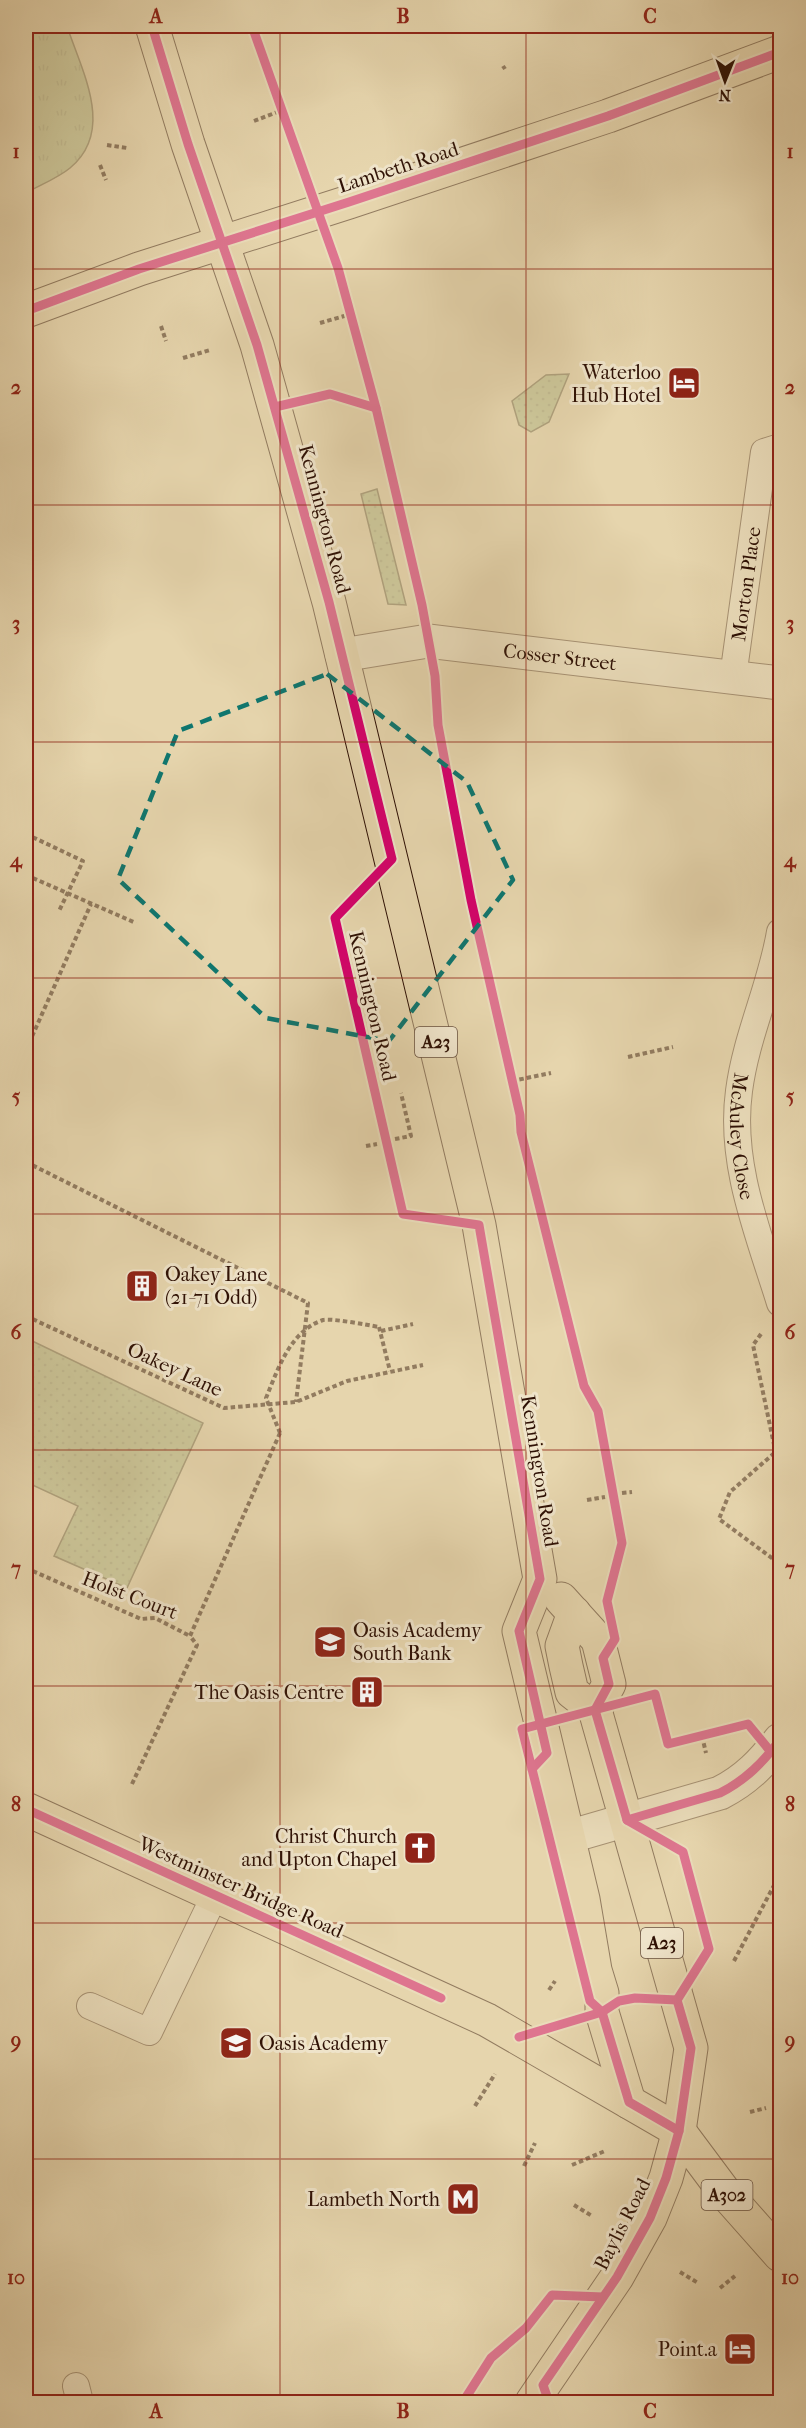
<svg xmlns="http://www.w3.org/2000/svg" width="806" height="2428" viewBox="0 0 806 2428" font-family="'IM FELL French Canon',serif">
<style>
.grass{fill:url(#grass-dots);stroke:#716647;stroke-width:1.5}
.park{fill:url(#park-tufts);stroke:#716647;stroke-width:1.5}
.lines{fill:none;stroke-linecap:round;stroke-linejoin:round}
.lane-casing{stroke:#5c412e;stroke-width:28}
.street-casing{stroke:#5c412e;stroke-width:35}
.primary-casing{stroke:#2e1004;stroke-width:35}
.path{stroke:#2e1004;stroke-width:4;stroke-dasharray:4.5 3;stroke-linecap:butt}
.lane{stroke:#efe4ca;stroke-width:26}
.street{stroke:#efe4ca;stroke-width:33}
.primary{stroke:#e6d5ad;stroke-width:33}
.path-bridge{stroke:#2e1004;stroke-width:4;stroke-dasharray:4.5 3;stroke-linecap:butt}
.cycleway-casing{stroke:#efe4ca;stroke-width:13}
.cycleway{stroke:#d6006c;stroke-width:9}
.marked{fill:none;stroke:#0f766e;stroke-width:4.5;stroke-dasharray:12 8;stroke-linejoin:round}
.grid{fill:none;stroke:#8f2418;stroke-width:1.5;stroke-opacity:0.55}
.labels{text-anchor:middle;stroke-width:6;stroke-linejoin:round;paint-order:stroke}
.shield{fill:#efe4ca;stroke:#68503f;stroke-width:1.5}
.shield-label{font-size:18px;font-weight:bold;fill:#2e1004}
.street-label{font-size:20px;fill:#2e1004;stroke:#efe4ca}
.poi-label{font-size:20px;fill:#2e1004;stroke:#efe4ca;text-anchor:end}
.neatline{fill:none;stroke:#8f2418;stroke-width:2}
.grid-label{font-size:20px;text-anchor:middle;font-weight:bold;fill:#8f2418}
</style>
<defs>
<pattern id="grass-dots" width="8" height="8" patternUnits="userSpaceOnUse" patternTransform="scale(1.5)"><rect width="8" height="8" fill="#b4bd8a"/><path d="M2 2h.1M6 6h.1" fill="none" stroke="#9ba175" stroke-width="1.8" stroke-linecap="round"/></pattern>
<pattern id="park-tufts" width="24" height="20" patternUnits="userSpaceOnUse" patternTransform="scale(1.5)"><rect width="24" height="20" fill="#b4bd8a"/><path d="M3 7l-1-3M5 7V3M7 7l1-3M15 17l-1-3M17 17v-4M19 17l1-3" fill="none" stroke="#9ba175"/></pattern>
</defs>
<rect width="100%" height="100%" fill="#e6d5ad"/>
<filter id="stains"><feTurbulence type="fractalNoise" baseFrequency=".00333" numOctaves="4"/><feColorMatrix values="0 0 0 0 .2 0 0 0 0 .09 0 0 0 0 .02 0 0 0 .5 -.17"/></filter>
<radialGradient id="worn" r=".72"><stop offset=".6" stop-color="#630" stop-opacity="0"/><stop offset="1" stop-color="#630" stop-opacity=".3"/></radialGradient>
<g class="grass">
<path d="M569,374L549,422L531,432L519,425L512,401L546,375Z"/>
<path d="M377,489L406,605L388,604L361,494Z"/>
<path d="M26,1338L203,1423L127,1588L54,1556L78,1506L26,1482Z"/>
</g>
<path class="park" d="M26,26H67C81,70 116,130 70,168C58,178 40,185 26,193Z"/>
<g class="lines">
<g class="lane-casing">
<g id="lane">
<path id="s1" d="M733,677L764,452L780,447"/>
<path id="s2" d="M780,932C771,986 746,1036 739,1091C729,1164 759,1235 780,1303"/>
<path d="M90,2006L149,2032L214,1897"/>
<path d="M76,2386L80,2402"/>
</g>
</g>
<g class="street-casing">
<g id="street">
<path id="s3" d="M342,655L428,641L780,683"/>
<path d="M568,1837L720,1793C746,1780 763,1762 780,1740"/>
</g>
</g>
<g class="primary-casing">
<g id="primary">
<path d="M152,26L188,144L257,345L329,602L479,1225L540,1579L519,1631L583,1899L595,1970L602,1993V2012L629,2102"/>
<path d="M26,311L139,269L349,202L608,116L780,52"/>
<path d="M561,1599L598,1640L609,1684L595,1710"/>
<path d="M26,1809L487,2020L679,2131L726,2194L780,2255"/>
<path d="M532,2402L617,2277L650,2218L666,2178L679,2131L691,2048L595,1710L572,1692L566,1666L562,1646L574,1613"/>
</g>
</g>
<g class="path">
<path d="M503,66L505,69"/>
<path d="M254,121L280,111"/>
<path d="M288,131L295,151"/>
<path d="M107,145L127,148"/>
<path d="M100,165L106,180"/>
<path d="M320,323L351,314"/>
<path d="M161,326L166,341"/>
<path d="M183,358L210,350"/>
<path d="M26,875L136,923"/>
<path d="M26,1050L91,904"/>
<path d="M628,1057L673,1047"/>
<path d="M512,1081L551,1073"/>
<path d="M395,1139L411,1136L401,1093"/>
<path d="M366,1146L377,1144"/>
<path d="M26,1162L308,1303L296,1402"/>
<path d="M26,1316L224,1408L296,1402L347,1381L423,1365"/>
<path d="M379,1327L390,1371"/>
<path d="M381,1331L413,1324"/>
<path d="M761,1334L753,1345L776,1454"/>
<path d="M780,1448L730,1492L719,1519L780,1564"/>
<path d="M622,1493L632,1492"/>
<path d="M587,1500L605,1497"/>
<path d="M26,1568L141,1619L155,1618L190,1636"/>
<path d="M702,1736L706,1753"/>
<path d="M132,1784L197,1645L190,1636L280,1433"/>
<path d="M734,1961L780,1874"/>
<path d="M549,1990L555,1981"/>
<path d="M475,2106L495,2074"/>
<path d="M750,2112L766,2108"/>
<path d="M572,2165L605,2151"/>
<path d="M524,2166L535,2143"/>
<path d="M574,2205L592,2216"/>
<path d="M680,2272L698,2283"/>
<path d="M720,2288L735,2276"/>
</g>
<use href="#lane" class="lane"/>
<use href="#street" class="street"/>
<use href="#primary" class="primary"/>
<g class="path-bridge">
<path d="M26,834L83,861L59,911"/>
<path d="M280,1433L266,1398C278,1369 290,1331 323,1320C331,1318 368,1325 379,1327"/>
</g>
<g class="cycleway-casing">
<g id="cycleway">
<path d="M152,26L188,144L257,345L329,602L392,859L335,918L403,1214L479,1225L540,1579L519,1631L547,1753L532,1769"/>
<path d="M252,26L338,268L376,408L422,605L435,676L438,725L471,900L520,1115L521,1132L584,1386L598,1411L622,1543L607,1601L615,1639L603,1658L609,1684L595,1710L627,1820L683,1852L709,1949L677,2000L691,2048L679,2131L666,2178L650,2218L617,2277L543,2385L549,2402"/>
<path d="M26,311L139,269L349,202L608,116L780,52"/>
<path d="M275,407L330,394L376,408"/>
<path d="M26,1809L441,1998"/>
<path d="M627,1820L720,1793C746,1780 763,1762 780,1740"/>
<path d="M519,2037L602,2012L619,2001L635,1998L677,2000"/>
<path d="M679,2131L629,2102L602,2012L590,2001L522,1729L655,1694L668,1744L748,1724L771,1752"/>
<path d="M463,2402L491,2358L526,2328L552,2295L603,2297"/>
</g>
</g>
<use href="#cycleway" class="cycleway"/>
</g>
<path d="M0 0H806V2428H0ZM327,674L467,782L513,880L389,1041L266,1018L118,879L178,731Z" fill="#e6d5ad" fill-opacity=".55" fill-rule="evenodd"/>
<path class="marked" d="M327,674L467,782L513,880L389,1041L266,1018L118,879L178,731Z"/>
<path class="grid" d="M280,26V2402M526,26V2402M26,269H780M26,505H780M26,742H780M26,978H780M26,1214H780M26,1450H780M26,1686H780M26,1923H780M26,2159H780"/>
<defs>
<g id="hotel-square" transform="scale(1.725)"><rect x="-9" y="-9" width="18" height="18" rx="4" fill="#8f2418" stroke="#efe4ca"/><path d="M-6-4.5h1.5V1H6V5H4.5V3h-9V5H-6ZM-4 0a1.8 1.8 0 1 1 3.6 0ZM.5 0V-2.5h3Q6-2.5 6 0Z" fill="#fff"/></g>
<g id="building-square" transform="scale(1.725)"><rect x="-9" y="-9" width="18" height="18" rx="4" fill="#8f2418" stroke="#efe4ca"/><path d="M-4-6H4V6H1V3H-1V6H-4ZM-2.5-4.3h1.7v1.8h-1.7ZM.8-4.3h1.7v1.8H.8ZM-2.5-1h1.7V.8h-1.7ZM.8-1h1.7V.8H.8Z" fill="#fff"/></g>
<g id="school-square" transform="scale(1.725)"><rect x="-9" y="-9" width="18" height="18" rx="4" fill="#8f2418" stroke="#efe4ca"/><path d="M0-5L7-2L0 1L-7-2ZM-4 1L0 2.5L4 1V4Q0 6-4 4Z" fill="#fff"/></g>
<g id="church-square" transform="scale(1.725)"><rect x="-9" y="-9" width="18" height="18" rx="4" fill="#8f2418" stroke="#efe4ca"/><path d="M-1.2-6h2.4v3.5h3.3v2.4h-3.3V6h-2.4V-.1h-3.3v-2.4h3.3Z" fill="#fff"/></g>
<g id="metro-square" transform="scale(1.725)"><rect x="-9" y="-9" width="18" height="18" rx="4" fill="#8f2418" stroke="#efe4ca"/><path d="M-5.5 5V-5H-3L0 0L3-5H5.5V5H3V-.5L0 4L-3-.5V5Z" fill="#fff"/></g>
</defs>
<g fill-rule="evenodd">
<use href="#hotel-square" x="684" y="383"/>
<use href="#building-square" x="142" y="1286"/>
<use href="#school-square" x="330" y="1642"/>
<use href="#building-square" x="367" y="1692"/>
<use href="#church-square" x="420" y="1848"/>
<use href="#school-square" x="236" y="2043"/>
<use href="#metro-square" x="463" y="2199"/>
<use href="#hotel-square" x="740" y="2349"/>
</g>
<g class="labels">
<g class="shield">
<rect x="415" y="1027" width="42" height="30" rx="4.5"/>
<rect x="641" y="1928" width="42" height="30" rx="4.5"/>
<rect x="701.5" y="2180" width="51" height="30" rx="4.5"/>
</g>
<g class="shield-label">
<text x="436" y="1048">A23</text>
<text x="662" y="1949">A23</text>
<text x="727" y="2201">A302</text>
</g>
<g class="street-label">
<text transform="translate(398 167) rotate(-18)" y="7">Lambeth Road</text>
<text transform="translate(325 519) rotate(75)" y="7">Kennington Road</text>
<text dy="7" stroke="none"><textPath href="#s1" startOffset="94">Morton Place</textPath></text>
<text dy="7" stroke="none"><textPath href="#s3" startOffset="220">Cosser Street</textPath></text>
<text transform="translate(373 1006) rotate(77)" y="7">Kennington Road</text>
<text dy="7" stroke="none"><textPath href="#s2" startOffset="210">McAuley Close</textPath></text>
<text transform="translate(175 1369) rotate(25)" y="7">Oakey Lane</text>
<text transform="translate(540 1471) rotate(81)" y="7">Kennington Road</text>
<text transform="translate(130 1595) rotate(21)" y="7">Holst Court</text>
<text transform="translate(241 1887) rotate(24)" y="7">Westminster Bridge Road</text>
<text transform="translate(622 2224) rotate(-63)" y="7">Baylis Road</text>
</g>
<g class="poi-label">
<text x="661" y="379">Waterloo<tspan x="661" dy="23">Hub Hotel</tspan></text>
<text x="165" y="1281" text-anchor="start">Oakey Lane<tspan x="165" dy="23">(21-71 Odd)</tspan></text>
<text x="353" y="1637" text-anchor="start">Oasis Academy<tspan x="353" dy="23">South Bank</tspan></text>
<text x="344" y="1699">The Oasis Centre</text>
<text x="397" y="1843">Christ Church<tspan x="397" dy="23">and Upton Chapel</tspan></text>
<text x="259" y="2050" text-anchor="start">Oasis Academy</text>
<text x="440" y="2206">Lambeth North</text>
<text x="717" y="2356">Point.a</text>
</g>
</g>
<rect width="806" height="2428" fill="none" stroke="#e6d5ad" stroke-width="66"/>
<g transform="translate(725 81) rotate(181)" stroke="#efe4ca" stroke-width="4.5" paint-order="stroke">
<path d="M0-4.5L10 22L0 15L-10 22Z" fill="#2e1004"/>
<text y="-9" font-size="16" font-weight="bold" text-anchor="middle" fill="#2e1004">N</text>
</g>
<rect x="33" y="33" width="740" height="2362" class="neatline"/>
<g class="grid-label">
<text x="156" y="23">A</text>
<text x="403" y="23">B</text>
<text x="650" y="23">C</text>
<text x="16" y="158">1</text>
<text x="790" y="158">1</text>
<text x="16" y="394">2</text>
<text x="790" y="394">2</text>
<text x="16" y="630">3</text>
<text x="790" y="630">3</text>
<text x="16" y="867">4</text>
<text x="790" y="867">4</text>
<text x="16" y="1103">5</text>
<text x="790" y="1103">5</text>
<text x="16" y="1339">6</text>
<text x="790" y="1339">6</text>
<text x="16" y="1575">7</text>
<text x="790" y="1575">7</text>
<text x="16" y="1811">8</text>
<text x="790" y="1811">8</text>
<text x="16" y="2048">9</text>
<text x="790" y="2048">9</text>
<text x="16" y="2284">10</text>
<text x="790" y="2284">10</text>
<text x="156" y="2418">A</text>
<text x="403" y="2418">B</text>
<text x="650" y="2418">C</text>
</g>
<rect width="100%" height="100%" filter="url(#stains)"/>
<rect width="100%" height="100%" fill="url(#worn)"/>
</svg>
